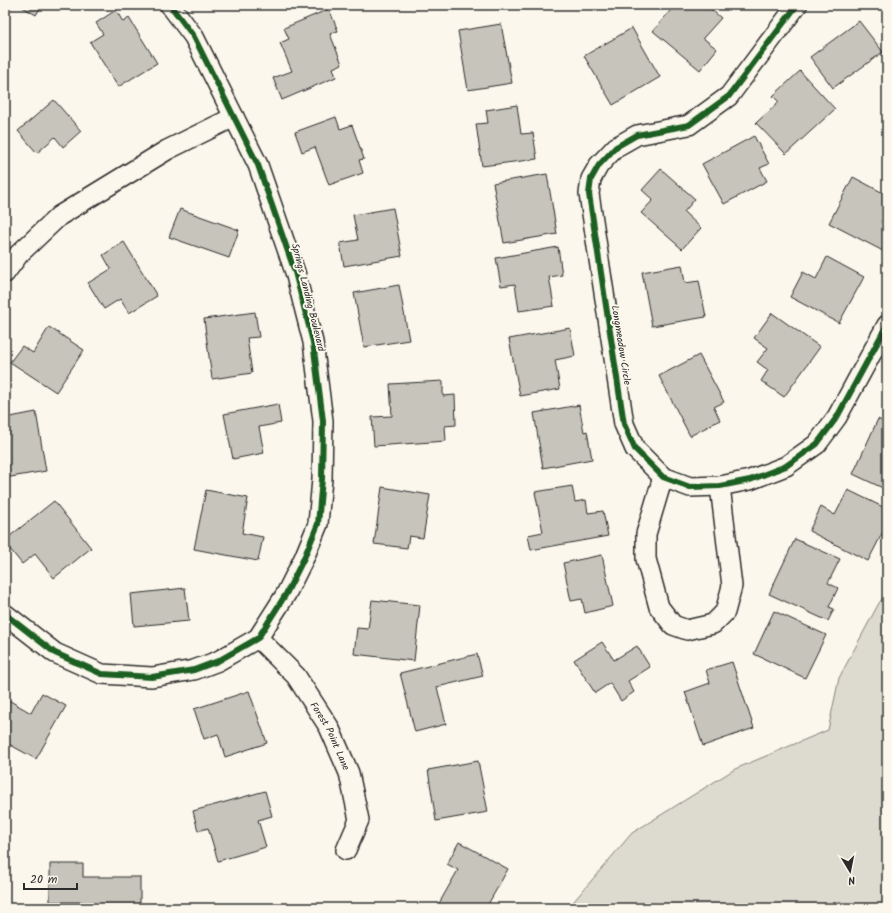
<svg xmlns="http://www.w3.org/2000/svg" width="892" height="913" viewBox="0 0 892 913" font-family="Kalam,sans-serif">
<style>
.green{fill:#dddad0;stroke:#84827e}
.building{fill:#c7c4bc;stroke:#2b2b2b}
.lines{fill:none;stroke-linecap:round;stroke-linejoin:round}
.minor-casing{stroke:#2b2b2b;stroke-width:22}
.minor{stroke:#fbf7ec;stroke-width:19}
.cycleway-casing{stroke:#fbf7ec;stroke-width:8}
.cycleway{stroke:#1b5e20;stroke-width:6}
.labels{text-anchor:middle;stroke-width:4;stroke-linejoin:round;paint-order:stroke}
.street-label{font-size:10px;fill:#2b2b2b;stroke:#fbf7ec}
</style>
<rect width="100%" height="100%" fill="#fbf7ec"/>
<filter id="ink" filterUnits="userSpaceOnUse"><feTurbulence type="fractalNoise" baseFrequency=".025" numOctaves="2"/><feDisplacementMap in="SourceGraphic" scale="8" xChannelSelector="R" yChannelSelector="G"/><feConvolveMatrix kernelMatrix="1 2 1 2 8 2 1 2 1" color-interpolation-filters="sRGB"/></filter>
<g filter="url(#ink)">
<path class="green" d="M887,593V908H568L632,833L735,769L828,730L839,678L879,603Z"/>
<g class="building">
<path d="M19,5H42L36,15Z"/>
<path d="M481,5H492L482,9Z"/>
<path d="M675,5H706L721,18L703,38L717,49L700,70L653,31Z"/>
<path d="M329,9L338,31L330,34L342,64L333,68L336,77L282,100L273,78L292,71L280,43L289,39L284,28Z"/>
<path d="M116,10L123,22L129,18L157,63L118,87L90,42L103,34L96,23Z"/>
<path d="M859,21L883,52L833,88L810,57Z"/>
<path d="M501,24L512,83L468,90L458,31Z"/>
<path d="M632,28L660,77L613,105L584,56Z"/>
<path d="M800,71L835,109L786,154L756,123L779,102L773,96Z"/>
<path d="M54,100L81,131L63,147L55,137L37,153L18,131Z"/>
<path d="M517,105L521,134L533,133L537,159L482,166L476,124L488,123L486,110Z"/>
<path d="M336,117L340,129L352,125L364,159L359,160L363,173L329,185L315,147L302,152L295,132Z"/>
<path d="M754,136L769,164L760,168L767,181L724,204L702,164Z"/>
<path d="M661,169L695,199L684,212L701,228L682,249L641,213L653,200L642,190Z"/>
<path d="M547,174L557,234L504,243L493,183Z"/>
<path d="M5,175L9,180L5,184Z"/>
<path d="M853,177L887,195V210L881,222L887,226V243L883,251L829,223Z"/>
<path d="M393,208L402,256L344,266L340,243L358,240L353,215Z"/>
<path d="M180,209L239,230L229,258L169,237Z"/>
<path d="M124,242L157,296L129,313L120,299L104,309L88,283L111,269L103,255Z"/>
<path d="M558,247L562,275L549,277L554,306L519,311L515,284L501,286L496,258Z"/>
<path d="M827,257L864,277L839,323L790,297L803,272L816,279Z"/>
<path d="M682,265L685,283L699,281L706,317L652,326L642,272Z"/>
<path d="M399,285L409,340L364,347L354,293Z"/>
<path d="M255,312L259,337L247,338L252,373L212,379L204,319Z"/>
<path d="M772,313L820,347L784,397L761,381L768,370L757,362L768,348L754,338Z"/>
<path d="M49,327L84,350L56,392L10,362L22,346L33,353Z"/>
<path d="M570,328L575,356L555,360L560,389L520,396L509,339Z"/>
<path d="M699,355L724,402L714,407L720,420L690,436L659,376Z"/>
<path d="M443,381V396L455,395L456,425L445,426L446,441L374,446L372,417L392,416L390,384Z"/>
<path d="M278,404L281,423L259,427L264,453L233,459L224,414Z"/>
<path d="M579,405L584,432L587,431L592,459L543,468L534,413Z"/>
<path d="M36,412L46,471L5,478V418Z"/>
<path d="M878,419L887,424V490L853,474Z"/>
<path d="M572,486L575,502L586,500L588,513L603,511L608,536L531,550L528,535L543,532L535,492Z"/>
<path d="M382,487L430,495L423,538L409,536L407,548L374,544Z"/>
<path d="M206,490L248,498L242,533L263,537L258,561L194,549Z"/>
<path d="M848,490L887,509V524L868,561L809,531L821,507L835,515Z"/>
<path d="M54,501L91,548L54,578L35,554L22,564L5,543V540Z"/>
<path d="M795,539L840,559L828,583L838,588L829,607L834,609L828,621L769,594Z"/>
<path d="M602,555L613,606L585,613L582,599L571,601L563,563Z"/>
<path d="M185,588L189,621L134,626L131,594Z"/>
<path d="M372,600L420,605L414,661L354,654L357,628L368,629Z"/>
<path d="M774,611L826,635L805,678L754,654Z"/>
<path d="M602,642L614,660L637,646L650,667L628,681L634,692L621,701L610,683L595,693L574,660Z"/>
<path d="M477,654L483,676L437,687L446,724L415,732L400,673Z"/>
<path d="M732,662L754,728L703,746L685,692L710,683L706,670Z"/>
<path d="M249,691L267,743L225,757L218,734L204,739L194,709Z"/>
<path d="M42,693L66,706L36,759L5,742V698L31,713Z"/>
<path d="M478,761L488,812L436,821L428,770Z"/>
<path d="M265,791L272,816L258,820L266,847L218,861L208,828L198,831L193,811Z"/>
<path d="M459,842L508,869L486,908L437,907L458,870L447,864Z"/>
<path d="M50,864H83V877H140V906H113V908H83V902H50Z"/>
</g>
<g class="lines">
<g class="minor-casing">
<g id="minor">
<path d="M797,5L729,96L689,125L637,135L616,147L599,165L591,179L589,194L624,424L635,449L663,477L690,487L720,486L750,480L786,466L817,444L837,417L887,325"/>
<path d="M5,273L19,254L59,216L167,150L234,117"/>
<path d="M663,477L646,534V559L659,607L673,625L687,630L713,624L725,612L732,586L720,486"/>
<path d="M5,614L55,653L102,674L152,677L194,670L218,661L258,638L286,594L304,558L318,524L322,479L323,421L313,342L295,272L258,165L194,37L170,5"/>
<path id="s1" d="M258,638L296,676L329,727L349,773L359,820L346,850"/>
</g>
</g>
<use href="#minor" class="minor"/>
<g class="cycleway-casing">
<g id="cycleway">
<path d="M797,5L729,96L689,125L637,135L616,147L599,165L591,179L589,194L624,424L635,449L663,477L690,487L720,486L750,480L786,466L817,444L837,417L887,325"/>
<path d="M5,614L55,653L102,674L152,677L194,670L218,661L258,638L286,594L304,558L318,524L322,479L323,421L313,342L295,272L258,165L194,37L170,5"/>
</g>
</g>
<use href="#cycleway" class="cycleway"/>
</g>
</g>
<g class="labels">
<g class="street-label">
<text transform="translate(309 297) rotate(76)" y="4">Springs Landing Boulevard</text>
<text transform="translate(622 345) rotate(81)" y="4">Longmeadow Circle</text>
<text dy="4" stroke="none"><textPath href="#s1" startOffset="123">Forest Point Lane</textPath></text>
</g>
</g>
<rect width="892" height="913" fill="none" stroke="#fbf7ec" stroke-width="20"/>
<rect x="10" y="10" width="872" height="893" fill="none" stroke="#2b2b2b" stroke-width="1.5" filter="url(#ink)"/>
<g transform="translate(850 871) rotate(170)" stroke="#fbf7ec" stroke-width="3" paint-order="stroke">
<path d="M0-3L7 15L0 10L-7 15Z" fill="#2b2b2b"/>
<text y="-6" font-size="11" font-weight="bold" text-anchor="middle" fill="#2b2b2b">N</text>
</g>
<path d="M24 883v6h53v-6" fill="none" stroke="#2b2b2b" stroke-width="2"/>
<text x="30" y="883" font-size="12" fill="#2b2b2b" stroke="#fbf7ec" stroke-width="3" paint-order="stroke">20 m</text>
</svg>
